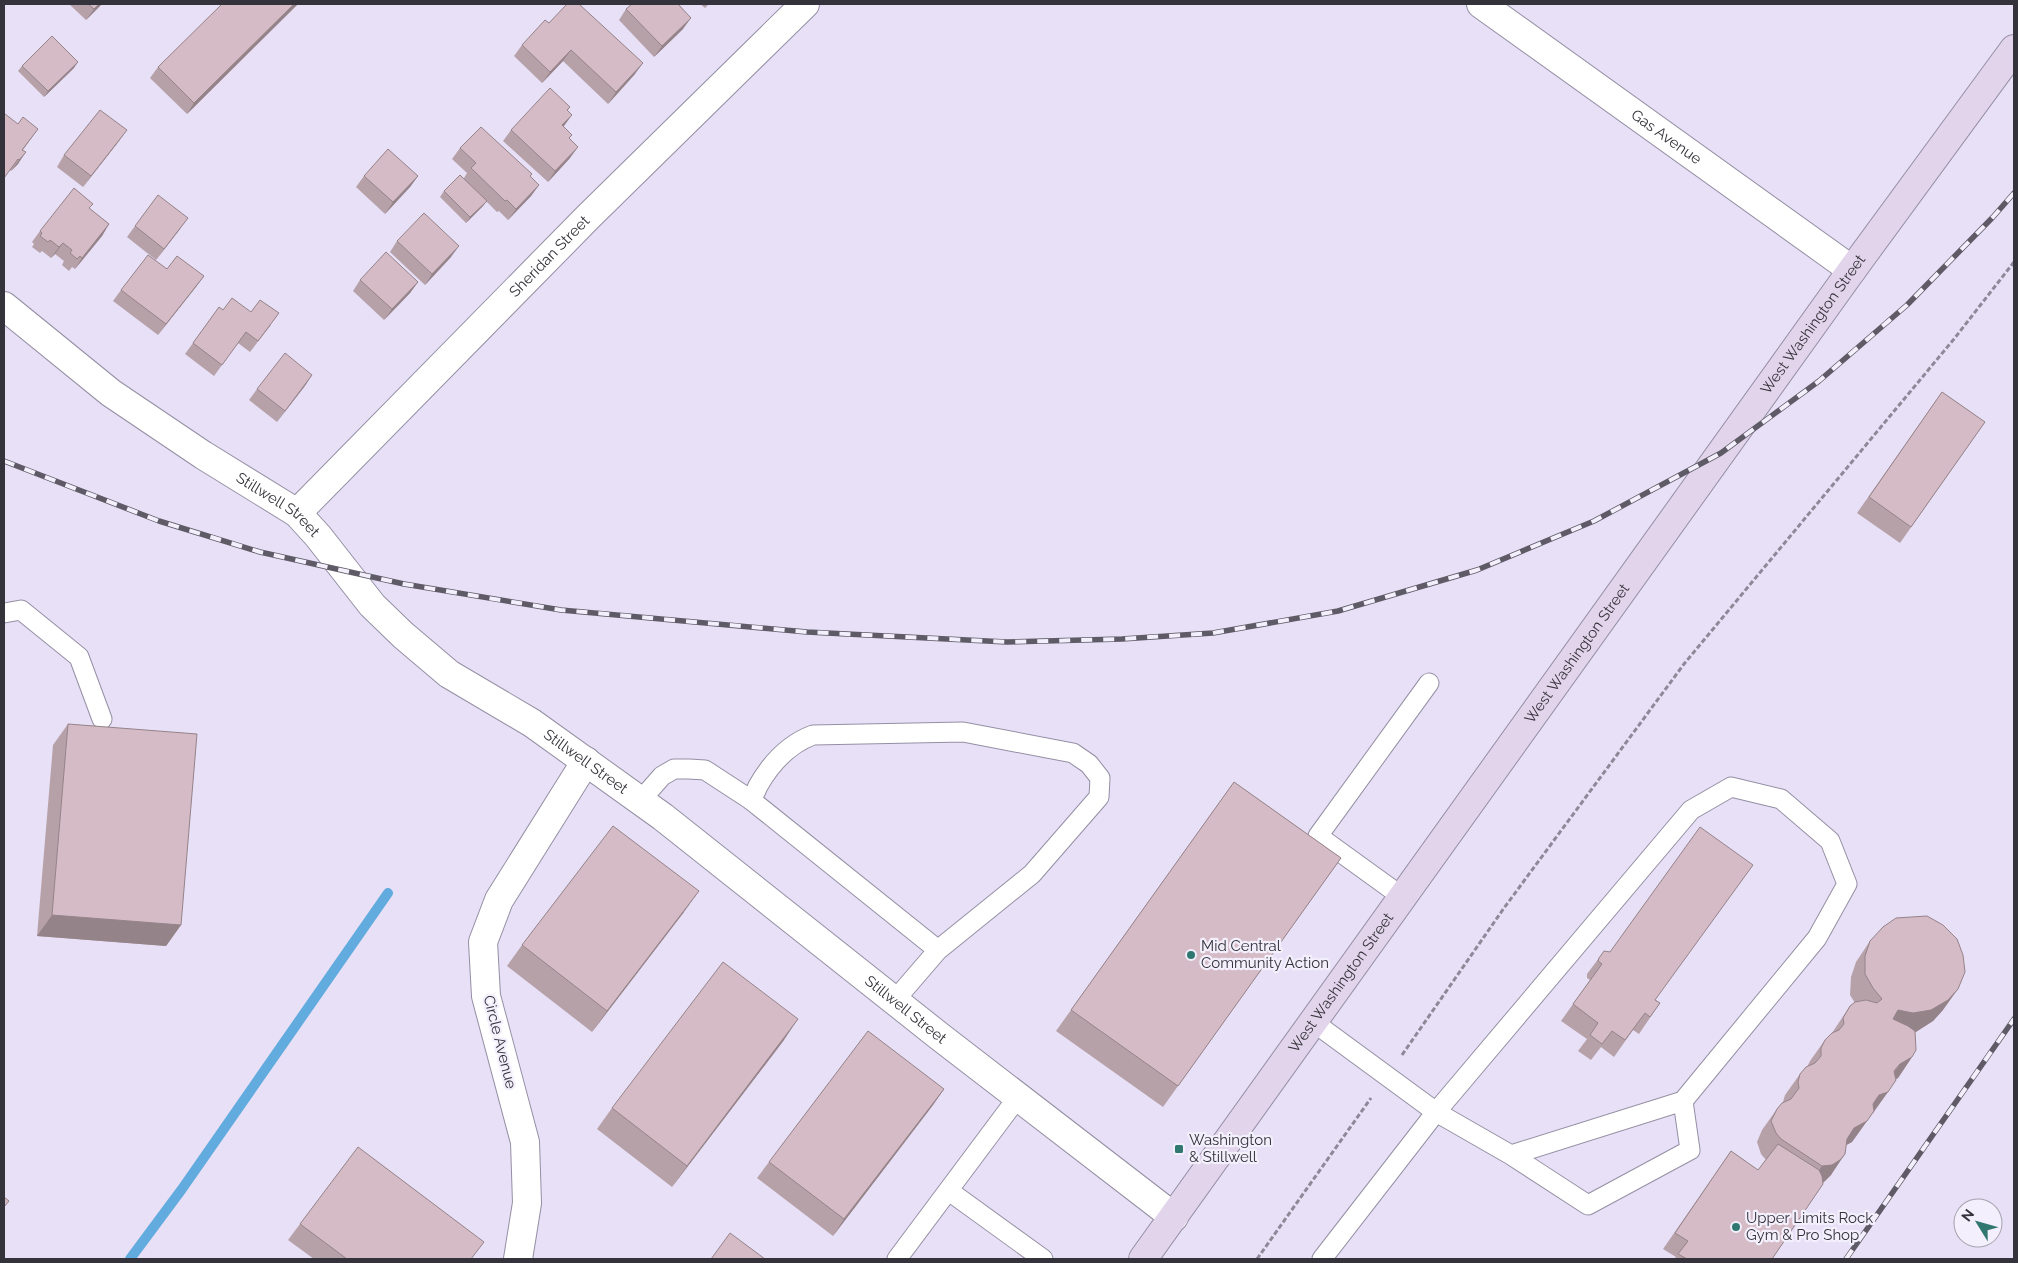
<svg xmlns="http://www.w3.org/2000/svg" width="2018" height="1263" viewBox="0 0 2018 1263" font-family="Raleway,sans-serif">
<style>
.lines{fill:none;stroke-linecap:round;stroke-linejoin:round}
.stream{stroke:#62abde;stroke-width:10}
.lane-casing{stroke:#958fa4;stroke-width:21}
.street-casing{stroke:#958fa4;stroke-width:30}
.secondary-casing{stroke:#958fa4;stroke-width:30}
.path{stroke:#8e8999;stroke-width:3;stroke-dasharray:5 2.5;stroke-linecap:butt}
.lane{stroke:#fff;stroke-width:19}
.street{stroke:#fff;stroke-width:28}
.secondary{stroke:#e2d4eb;stroke-width:28}
.rail-casing{stroke:#5e5b66;stroke-width:5.5}
.rail{stroke:#f3effd;stroke-width:4;stroke-dasharray:11;stroke-linecap:butt}
.wall{fill:#b7a1a9}
.shaded-wall{fill:#95838a}
.building{fill:#d5bbc5;stroke:#95838a}
.poi-dot{fill:#307770;stroke:#f3effd;stroke-width:2}
.labels{text-anchor:middle;stroke-width:4.5;stroke-linejoin:round;paint-order:stroke}
.street-label{font-size:15px;fill:#34323a;stroke:#f3effd}
.poi-label{font-size:15px;fill:#34323a;stroke:#f3effd;text-anchor:start}
</style>
<rect width="100%" height="100%" fill="#e7e0f7"/>
<g class="lines">
<path class="stream" d="M130,1259L182,1189L388,893"/>
<g class="lane-casing">
<g id="lane">
<path d="M4,613L21,610L79,657L102,719"/>
<path d="M640,801L662,776L674,769H689L705,770L751,800"/>
<path d="M1401,896L1318,836L1429,683"/>
<path d="M895,1000L938,950L1032,874L1099,797L1100,778L1089,764L1073,753L963,732L813,735C789,744 771,763 758,786C756,791 754,795 751,800L938,950"/>
<path d="M1312,1021L1436,1112L1322,1259"/>
<path d="M1511,1155L1588,1205L1690,1150L1683,1101L1511,1155L1436,1112L1691,810L1731,787L1781,799L1830,841L1847,884L1817,938L1683,1101"/>
<path d="M949,1191L1043,1259"/>
<path d="M897,1259L1018,1097"/>
</g>
</g>
<g class="street-casing">
<g id="street">
<path id="s1" d="M1481,4L1852,270"/>
<path id="s2" d="M4,306L111,393L203,455L297,513L318,536L372,605L403,635L449,674L532,723L663,817L939,1036L1174,1217"/>
<path id="s3" d="M297,513L588,217L805,4"/>
<path d="M518,1259L527,1203L525,1142L486,996L483,942L499,900L586,761"/>
</g>
</g>
<g class="secondary-casing">
<g id="secondary">
<path id="s4" d="M1143,1259L1852,270L2014,49"/>
</g>
</g>
<g class="path">
<path d="M1402,1055L1504,908L1684,664L1954,339L2014,262"/>
<path d="M1257,1259L1371,1098"/>
</g>
<use href="#lane" class="lane"/>
<use href="#street" class="street"/>
<use href="#secondary" class="secondary"/>
<g class="rail-casing">
<g id="rail">
<path d="M4,461L159,521L260,552L404,584L561,610L807,632L1007,642L1122,639L1213,633L1338,611L1477,570L1594,521L1721,453L1819,381L1907,305L1993,217L2014,193"/>
<path d="M1846,1259L2014,1019"/>
</g>
</g>
<use href="#rail" class="rail"/>
</g>
<g class="wall">
<path d="M69,4H102L86,20Z"/>
<path d="M298,4L187,114L150,78L158,67Z"/>
<path d="M700,4H709L705,8Z"/>
<path d="M626,9L683,29L654,57L619,20Z"/>
<path d="M549,23L635,74L608,104L563,61L542,83L514,56L522,45Z"/>
<path d="M22,66L74,68L44,97L18,71Z"/>
<path d="M570,107L568,110L563,127L569,138L570,158L548,182L503,141L511,130Z"/>
<path d="M18,124L38,129L23,150L18,164L11,171L10,170Z"/>
<path d="M119,141L83,187L57,167L64,155Z"/>
<path d="M460,148L539,185L531,196L508,220L499,211L497,212L486,201L483,206L466,223L440,197L444,191L464,178L467,173L452,159Z"/>
<path d="M364,176H418L410,187L385,214L356,187Z"/>
<path d="M90,209L109,224L102,236L75,269L72,267L69,271L62,265L64,261L55,254L51,258L42,251L40,253L32,247L34,244L32,242L40,231Z"/>
<path d="M135,226L180,229L156,260L127,237Z"/>
<path d="M397,241L451,257L425,285L390,252Z"/>
<path d="M167,269L204,276L158,335L113,301L121,290Z"/>
<path d="M360,280L418,282L410,293L384,320L353,291Z"/>
<path d="M219,307L223,310L251,312L271,325L250,352L238,343L214,376L185,354Z"/>
<path d="M312,375L277,422L249,400L257,389Z"/>
<path d="M1942,392L1985,422L1900,543L1857,513Z"/>
<path d="M68,724L181,925L166,946L37,936L53,745Z"/>
<path d="M1234,782L1341,858L1163,1107L1056,1031Z"/>
<path d="M684,912L592,1032L507,966L522,945Z"/>
<path d="M1870,941L1943,1010L1933,1021L1915,1032L1912,1057L1898,1078L1896,1079V1080L1852,1142L1846,1145L1831,1175L1823,1183L1772,1259H1674L1676,1257L1663,1249L1731,1151L1758,1170L1766,1160L1761,1154L1757,1142L1762,1130L1777,1109L1783,1102L1785,1095L1800,1074L1807,1067L1810,1061L1825,1040L1832,1033L1850,1006L1855,1003L1850,995L1851,977L1856,962Z"/>
<path d="M1599,958L1660,1003L1639,1034L1633,1030L1614,1057L1601,1047L1591,1060L1578,1051L1587,1039L1561,1021L1590,980L1587,978V974Z"/>
<path d="M784,1040L672,1187L597,1129L612,1108Z"/>
<path d="M944,1089L933,1105L833,1236L757,1178L769,1162Z"/>
<path d="M300,1224L472,1259H314L288,1240Z"/>
</g>
<g class="shaded-wall">
<path d="M99,4H102L86,20L94,9Z"/>
<path d="M294,4H298L187,114L194,103Z"/>
<path d="M691,18L683,29L654,57L662,46Z"/>
<path d="M571,50L563,61L542,83L550,72Z"/>
<path d="M78,62L74,68L44,97L48,91Z"/>
<path d="M643,63L635,74L608,104L616,92Z"/>
<path d="M572,115L564,126L554,137L562,125Z"/>
<path d="M127,130L119,141L83,187L91,176Z"/>
<path d="M578,147L570,158L548,182L555,171Z"/>
<path d="M26,152L18,164L11,171L19,160Z"/>
<path d="M418,176L410,187L385,214L393,202Z"/>
<path d="M539,185L531,196L508,220L516,209Z"/>
<path d="M487,201L483,206L466,223L470,217Z"/>
<path d="M188,218L180,229L156,260L164,249Z"/>
<path d="M109,224L102,236L75,269L82,258Z"/>
<path d="M63,243L55,254L51,258L59,247Z"/>
<path d="M459,246L451,257L425,285L432,274Z"/>
<path d="M204,276L196,287L158,335L166,324Z"/>
<path d="M418,282L410,293L384,320L392,309Z"/>
<path d="M312,375L305,386L277,422L285,411Z"/>
<path d="M699,891L684,912L592,1032L607,1011Z"/>
<path d="M52,915L181,925L166,946L37,936Z"/>
<path d="M1958,989L1943,1010L1933,1021L1916,1032L1898,1034L1883,1031L1898,1010Z"/>
<path d="M798,1019L784,1040L672,1187L687,1166Z"/>
<path d="M1912,1057L1898,1078L1885,1085L1900,1064Z"/>
<path d="M944,1089L933,1105L833,1236L844,1219Z"/>
<path d="M1888,1092L1873,1113L1865,1116L1879,1095Z"/>
<path d="M1867,1121L1852,1142L1839,1149L1854,1128Z"/>
<path d="M1845,1154L1831,1175L1825,1181L1817,1186L1807,1187L1822,1166Z"/>
</g>
<g class="building">
<path d="M88,4H99L94,9Z"/>
<path d="M222,4H294L194,103L158,67Z"/>
<path d="M567,4H579L643,63L616,92L571,50L550,72L522,45L545,20L549,23Z"/>
<path d="M632,4H678L691,18L662,46L626,9Z"/>
<path d="M52,36L78,62L48,91L22,66Z"/>
<path d="M550,88L570,107L567,110L572,115L562,125L572,135L569,138L578,147L555,171L511,130Z"/>
<path d="M100,110L127,130L91,176L64,155Z"/>
<path d="M5,114L18,124L23,117L38,129L22,150L26,152L19,160L18,159L4,178V116Z"/>
<path d="M481,127L532,174L530,176L539,185L516,209L507,200L505,201L471,168L476,163L460,148Z"/>
<path d="M388,149L418,176L393,202L364,176Z"/>
<path d="M460,175L487,201L470,217L444,191Z"/>
<path d="M74,188L93,204L89,208L109,224L82,258L80,256L77,259L70,253L72,250L63,243L59,247L50,240L48,242L40,236L42,233L40,231Z"/>
<path d="M158,195L188,218L164,249L135,226Z"/>
<path d="M424,213L459,246L432,274L397,241Z"/>
<path d="M386,252L418,282L392,309L360,280Z"/>
<path d="M148,255L167,269L177,256L204,276L166,324L121,290Z"/>
<path d="M232,298L251,312L260,300L279,313L258,341L246,332L222,365L193,343L219,307L223,310Z"/>
<path d="M285,353L312,375L285,411L257,389Z"/>
<path d="M1942,392L1985,422L1911,527L1869,497Z"/>
<path d="M68,724L197,734L181,925L52,915Z"/>
<path d="M1234,782L1341,858L1178,1086L1071,1010Z"/>
<path d="M613,826L699,891L607,1011L522,945Z"/>
<path d="M1700,827L1753,865L1655,1000L1660,1003L1650,1017L1645,1013L1625,1040L1612,1031L1602,1044L1590,1035L1598,1023L1573,1004L1602,964L1598,961L1599,958L1604,951L1610,952Z"/>
<path d="M1927,916L1943,925L1957,939L1963,955L1965,972L1958,989L1948,1000L1931,1010L1913,1013L1898,1010L1893,1019L1908,1026L1915,1031L1916,1050L1912,1057L1900,1064L1894,1071L1896,1080L1888,1092L1879,1095L1873,1104L1874,1111L1867,1121L1854,1128L1847,1139L1845,1154L1840,1160L1832,1165L1822,1166L1781,1139L1776,1133L1771,1121L1777,1109L1782,1103L1791,1099L1799,1088L1798,1082L1800,1074L1806,1067L1815,1063L1821,1056V1048L1825,1040L1832,1033L1839,1030L1844,1024L1843,1018L1850,1006L1855,1002L1866,1000L1877,1003L1882,999L1873,988L1865,974V956L1870,941L1883,927L1896,918Z"/>
<path d="M723,962L798,1019L687,1166L612,1108Z"/>
<path d="M868,1031L944,1089L844,1219L769,1162Z"/>
<path d="M1778,1144L1819,1170L1822,1176L1823,1184L1772,1259H1687L1678,1254L1688,1241L1675,1233L1731,1151L1758,1170Z"/>
<path d="M358,1147L484,1242L471,1259H347L300,1224Z"/>
<path d="M4,1197L9,1201L4,1207Z"/>
<path d="M730,1233L765,1259H711Z"/>
</g>
<g class="poi-dot">
<circle cx="1191" cy="955" r="5"/>
<rect x="1174" y="1144" width="10" height="10" rx="2.5"/>
<circle cx="1736" cy="1227" r="5"/>
</g>
<g class="labels">
<g class="street-label">
<text dy="5" stroke="none"><textPath href="#s1" startOffset="228">Gas Avenue</textPath></text>
<text dy="5" stroke="none"><textPath href="#s3" startOffset="360">Sheridan Street</textPath></text>
<text dy="5" stroke="none"><textPath href="#s4" startOffset="1150">West Washington Street</textPath></text>
<text dy="5" stroke="none"><textPath href="#s2" startOffset="339">Stillwell Street</textPath></text>
<text dy="5" stroke="none"><textPath href="#s4" startOffset="745">West Washington Street</textPath></text>
<text dy="5" stroke="none"><textPath href="#s2" startOffset="744">Stillwell Street</textPath></text>
<text dy="5" stroke="none"><textPath href="#s4" startOffset="340">West Washington Street</textPath></text>
<text dy="5" stroke="none"><textPath href="#s2" startOffset="1149">Stillwell Street</textPath></text>
<text transform="translate(500 1042) rotate(76)" y="5">Circle Avenue</text>
</g>
<g class="poi-label">
<text x="1201" y="951">Mid Central<tspan x="1201" dy="17">Community Action</tspan></text>
<text x="1189" y="1145">Washington<tspan x="1189" dy="17">&amp; Stillwell</tspan></text>
<text x="1746" y="1223">Upper Limits Rock<tspan x="1746" dy="17">Gym &amp; Pro Shop</tspan></text>
</g>
</g>
<rect width="2018" height="1263" fill="none" stroke="#34323a" stroke-width="10"/>
<g transform="translate(1978 1223) rotate(307)"><circle r="24" fill="#f3effd" stroke="#a7a3af"/>
<path d="M0-4L9 19L0 12L-9 19Z" fill="#307770"/>
<text y="-8" font-size="14" font-weight="bold" text-anchor="middle" fill="#34323a">N</text>
</g>
</svg>
